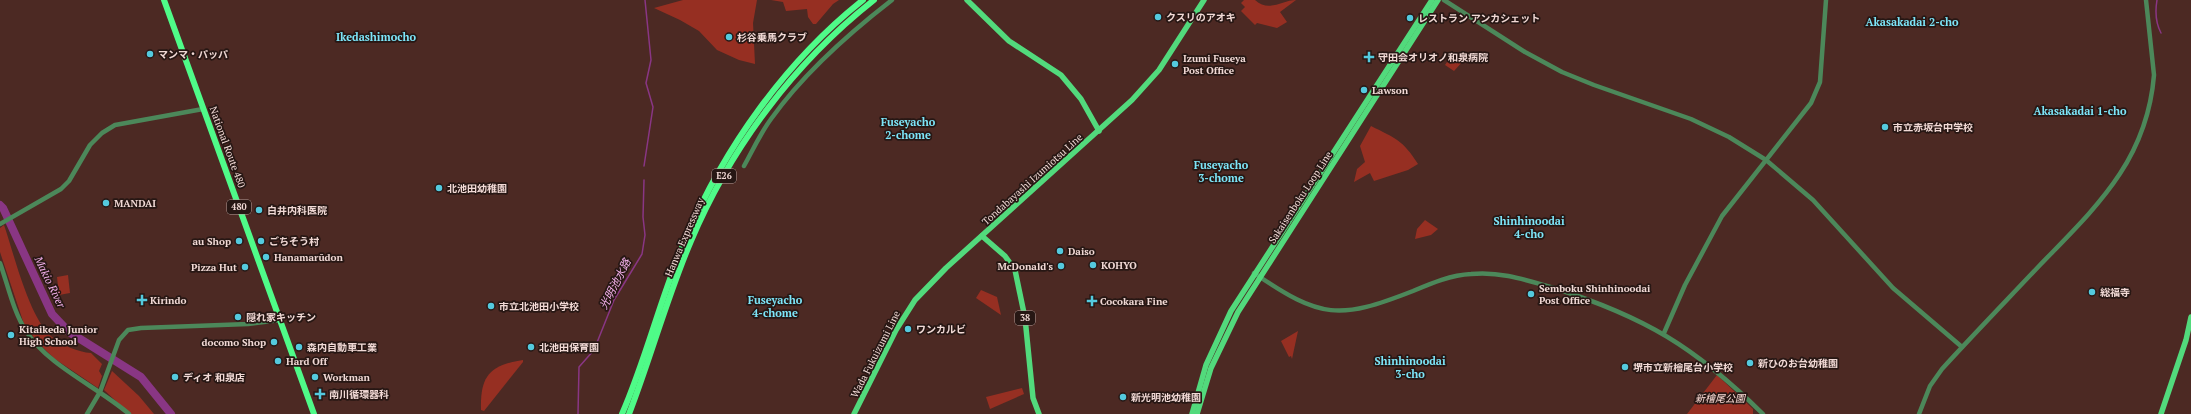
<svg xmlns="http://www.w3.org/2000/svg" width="2191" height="414" viewBox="0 0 2191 414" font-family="'PT Serif','Noto Sans JP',serif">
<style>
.green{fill:#962f22}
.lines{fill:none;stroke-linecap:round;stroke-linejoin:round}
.stream{stroke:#893684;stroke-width:1.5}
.river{stroke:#893684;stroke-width:8}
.minor{stroke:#4c885a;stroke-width:4.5}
.major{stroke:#52da7c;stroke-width:5.5}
.highway{stroke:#4ffb88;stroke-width:6}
.poi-dot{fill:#54cade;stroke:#271714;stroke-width:1.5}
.labels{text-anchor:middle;stroke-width:3.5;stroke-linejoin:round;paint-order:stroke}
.shield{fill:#271714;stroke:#b49f9b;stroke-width:1}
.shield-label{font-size:9px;font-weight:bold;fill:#f1d9d5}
.poi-label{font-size:10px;font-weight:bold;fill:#f1d9d5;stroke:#271714;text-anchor:start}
.street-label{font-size:10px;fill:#f1d9d5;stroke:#271714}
.park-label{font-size:10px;font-style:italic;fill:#fcdcd6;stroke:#271714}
.neighbourhood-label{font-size:11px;font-weight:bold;fill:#7de5f8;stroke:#271714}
.water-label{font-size:11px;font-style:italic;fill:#f4b1ec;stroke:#271714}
</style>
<rect width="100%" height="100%" fill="#4c2923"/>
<g class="green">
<path d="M683,0H757L753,23L755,64L739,60L717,50L699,31L680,20L654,8Z"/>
<path d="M771,0H839L833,4L816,24H813L808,17L807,9L786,11L783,2Z"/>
<path d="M1244,0H1255C1269,13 1282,0 1296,0L1280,12L1287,22L1277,28L1257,23L1255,25L1241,11L1245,7L1241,3Z"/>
<path d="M1454,52L1464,60L1454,71L1445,65Z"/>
<path d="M1371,126C1395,138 1403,140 1418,164L1408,170L1374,181L1370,173L1354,182L1357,169L1365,162L1360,146Z"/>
<path d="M1425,220L1438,229L1431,235L1415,239L1417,229Z"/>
<path d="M4,225C14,254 29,318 52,337C63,346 78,352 91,353L102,364L99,371L102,376L98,388L55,359L38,343L24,324L0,252V228Z"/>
<path d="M68,275L70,293L59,295L57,277Z"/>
<path d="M981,290L997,297L1001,315L976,298Z"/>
<path d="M1298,331L1292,359L1291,356L1289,357L1281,341Z"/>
<path d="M523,360V362L484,411L481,410C480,377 489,365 523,360Z"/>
<path d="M112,371L139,396L154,414H130L104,390Z"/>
<path d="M1717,375L1753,409V414H1687Z"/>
<path d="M1022,388L1024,394L990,409L986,397Z"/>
</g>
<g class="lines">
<g class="stream">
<path d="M2157,0C2155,12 2155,22 2161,33"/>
<path d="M644,166L653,107L646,83L651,60L645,0"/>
<path d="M578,414L579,367L594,350L614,300L642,254L645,235L643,217L644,180"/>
</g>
<path class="river" d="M0,205L3,208L52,314L69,332L141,377L171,414"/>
<g class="minor">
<path d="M1444,0L1525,52L1562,72L1594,85L1691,119L1729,137L1766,160L1813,200L1893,288L1962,347"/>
<path d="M744,166C753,150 760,134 771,119C804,73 848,34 892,0"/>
<path d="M0,224L61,189L69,181L90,145L102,133L115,125L203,109"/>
<path d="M0,263C8,285 13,311 26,331C48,366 98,387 129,414"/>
<path d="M1254,273C1321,319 1339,320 1413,291C1432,283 1451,275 1471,274C1500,271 1526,280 1554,288C1645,317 1695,347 1763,414"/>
<path d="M1664,333L1685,285L1722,216L1811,103L1820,82L1826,0"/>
<path d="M87,414L100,392L119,340L128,330L141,328L248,324L280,320"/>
<path d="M1919,414L1930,386L1942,369C1974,334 2007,300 2040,265C2096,207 2147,161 2154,75L2146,0"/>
</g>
<g class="major">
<path d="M967,0L1009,41L1061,75L1081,99L1099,131"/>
<path d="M982,236L1005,256L1015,270L1025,318L1033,398L1039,414"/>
<path d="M854,414L896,330L915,300L946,268L1132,100L1159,70L1204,0"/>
<path d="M1192,414L1206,365L1231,311L1432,0"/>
<path d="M1197,414L1211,368L1238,312L1438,0"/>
<path d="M2161,414L2186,340L2191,317"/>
</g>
<g class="highway">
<path d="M164,0L314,414"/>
<path d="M622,414C647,357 661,295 686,238C724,148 786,61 863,0"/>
<path d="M629,414C651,357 667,297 691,241C731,147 794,63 874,0"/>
</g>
</g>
<g class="poi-dot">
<circle cx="1158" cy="17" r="4"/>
<circle cx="1410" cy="18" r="4"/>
<circle cx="729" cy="37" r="4"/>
<circle cx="150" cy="54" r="4"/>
<path d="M1367 51h4v4h4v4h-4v4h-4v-4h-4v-4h4z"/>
<circle cx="1175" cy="64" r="4"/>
<circle cx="1364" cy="90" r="4"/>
<circle cx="1885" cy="127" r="4"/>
<circle cx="439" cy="188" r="4"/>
<circle cx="106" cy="203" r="4"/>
<circle cx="259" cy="210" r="4"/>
<circle cx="239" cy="241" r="4"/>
<circle cx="261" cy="241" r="4"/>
<circle cx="1060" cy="251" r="4"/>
<circle cx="266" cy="257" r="4"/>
<circle cx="1093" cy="265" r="4"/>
<circle cx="1061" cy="266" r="4"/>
<circle cx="245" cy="267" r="4"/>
<circle cx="2092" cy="292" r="4"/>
<circle cx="1531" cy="294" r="4"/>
<path d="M140 294h4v4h4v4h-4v4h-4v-4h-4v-4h4z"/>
<path d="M1090 295h4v4h4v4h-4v4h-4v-4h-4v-4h4z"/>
<circle cx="491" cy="306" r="4"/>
<circle cx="238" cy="317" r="4"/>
<circle cx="908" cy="329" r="4"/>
<circle cx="11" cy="335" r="4"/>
<circle cx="274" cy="342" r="4"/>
<circle cx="299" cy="347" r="4"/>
<circle cx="531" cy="347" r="4"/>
<circle cx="278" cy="361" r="4"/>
<circle cx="1750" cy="363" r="4"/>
<circle cx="1625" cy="367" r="4"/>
<circle cx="175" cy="377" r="4"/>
<circle cx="315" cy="377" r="4"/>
<path d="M318 388h4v4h4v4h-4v4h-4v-4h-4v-4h4z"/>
<circle cx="1123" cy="397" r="4"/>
</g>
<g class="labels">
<g class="shield">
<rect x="712" y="169" width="24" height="14" rx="3"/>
<rect x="227" y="200" width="24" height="14" rx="3"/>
<rect x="1015" y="311" width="20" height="14" rx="3"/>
</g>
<g class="shield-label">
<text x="724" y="179">E26</text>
<text x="239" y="210">480</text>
<text x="1025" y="321">38</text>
</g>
<g class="poi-label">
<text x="1166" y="21">クスリのアオキ</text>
<text x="1418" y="22">レストラン アンカシェット</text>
<text x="737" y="41">杉谷乗馬クラブ</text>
<text x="158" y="58">マンマ・パッパ</text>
<text x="1378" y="61">守田会オリオノ和泉病院</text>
<text x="1183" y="62">Izumi Fuseya<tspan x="1183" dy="12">Post Office</tspan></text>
<text x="1372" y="94">Lawson</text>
<text x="1893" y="131">市立赤坂台中学校</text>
<text x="447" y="192">北池田幼稚園</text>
<text x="114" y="207">MANDAI</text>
<text x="267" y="214">白井内科医院</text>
<text x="231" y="245" text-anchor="end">au Shop</text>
<text x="269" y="245">ごちそう村</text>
<text x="1068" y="255">Daiso</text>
<text x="274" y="261">Hanamarūdon</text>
<text x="1101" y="269">KOHYO</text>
<text x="1053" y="270" text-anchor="end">McDonald's</text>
<text x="237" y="271" text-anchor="end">Pizza Hut</text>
<text x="1539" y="292">Semboku Shinhinoodai<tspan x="1539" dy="12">Post Office</tspan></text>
<text x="2100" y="296">総福寺</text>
<text x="150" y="304">Kirindo</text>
<text x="1100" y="305">Cocokara Fine</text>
<text x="499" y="310">市立北池田小学校</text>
<text x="246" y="321">隠れ家キッチン</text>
<text x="19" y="333">Kitaikeda Junior<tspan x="19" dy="12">High School</tspan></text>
<text x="916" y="333">ワンカルビ</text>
<text x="266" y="346" text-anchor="end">docomo Shop</text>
<text x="307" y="351">森内自動車工業</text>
<text x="539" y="351">北池田保育園</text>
<text x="286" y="365">Hard Off</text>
<text x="1758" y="367">新ひのお台幼稚園</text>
<text x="1633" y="371">堺市立新檜尾台小学校</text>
<text x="183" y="381">ディオ 和泉店</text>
<text x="323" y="381">Workman</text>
<text x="329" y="398">南川循環器科</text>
<text x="1131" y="401">新光明池幼稚園</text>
</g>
<g class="street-label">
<text transform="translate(228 147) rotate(70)" y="4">National Route 480</text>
<text transform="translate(1032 179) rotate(-42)" y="4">Tondabayashi Izumiotsu Line</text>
<text transform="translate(1300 197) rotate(-57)" y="4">Sakaisenboku Loop Line</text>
<text transform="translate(684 237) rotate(-67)" y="4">Hanwa Expressway</text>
<text transform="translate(875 354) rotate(-63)" y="4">Wada Fukuizumi Line</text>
</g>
<g class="park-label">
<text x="1720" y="402">新檜尾公園</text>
</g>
<g class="neighbourhood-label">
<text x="1912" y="26">Akasakadai 2-cho</text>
<text x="376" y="41">Ikedashimocho</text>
<text x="2080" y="115">Akasakadai 1-cho</text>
<text x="908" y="126">Fuseyacho<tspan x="908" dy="13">2-chome</tspan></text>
<text x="1221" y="169">Fuseyacho<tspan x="1221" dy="13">3-chome</tspan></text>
<text x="1529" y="225">Shinhinoodai<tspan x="1529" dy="13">4-cho</tspan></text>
<text x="775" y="304">Fuseyacho<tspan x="775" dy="13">4-chome</tspan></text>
<text x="1410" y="365">Shinhinoodai<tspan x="1410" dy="13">3-cho</tspan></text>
</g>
<g class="water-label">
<text transform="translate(50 282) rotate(64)" y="4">Makio River</text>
<text transform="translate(615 284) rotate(-63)" y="4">光明池水路</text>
</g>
</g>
</svg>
